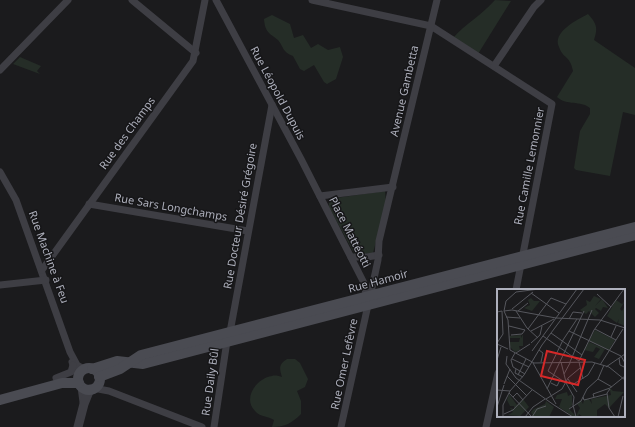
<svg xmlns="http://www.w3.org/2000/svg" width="635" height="427" viewBox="0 0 635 427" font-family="'Noto Sans',sans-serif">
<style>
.green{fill:#252d27}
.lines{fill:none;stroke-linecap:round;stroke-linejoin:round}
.minor{stroke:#3e3e44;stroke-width:7}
.tertiary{stroke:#3e3e44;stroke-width:9}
.secondary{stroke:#4a4b52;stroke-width:10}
.labels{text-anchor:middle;stroke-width:3;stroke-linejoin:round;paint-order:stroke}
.street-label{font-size:11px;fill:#aeb0bc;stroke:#161618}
.inset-road{fill:none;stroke:#56575d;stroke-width:1}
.view{fill:#d62828;fill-opacity:0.15;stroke:#d62828;stroke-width:2}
.inset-edge{fill:none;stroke:#aeb0bc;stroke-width:2}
</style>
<rect width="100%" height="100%" fill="#1b1b1d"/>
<g class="green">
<path d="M495,0L511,1L478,54L453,38C465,24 482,15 495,0Z"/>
<path d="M588,14C597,24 598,28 594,40L635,68V115L623,112L610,176L576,170L574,168L580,131L590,114V108C580,100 567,106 557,97L573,71C570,55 563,59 559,47C552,32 577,20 588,14Z"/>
<path d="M272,15L290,24L294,38L303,35L311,48L318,44L328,50L340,47L343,57L336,79L327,84L324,82L314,65L304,71L300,69L293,56C282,52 284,47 278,40C269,33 265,32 264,19Z"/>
<path d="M20,57L41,66L37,71L40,74L13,64Z"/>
<path d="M385,191L386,203L373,253L355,255L329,207V199Z"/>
<path d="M287,359H295L300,363L308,379L305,387L297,391L301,401V414C292,423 285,427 272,427L274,420C268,416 260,417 255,411C242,398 257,378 272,376C275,375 279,376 282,377C279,368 279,364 287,359Z"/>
</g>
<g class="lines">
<g class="minor">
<path d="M132,0L196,53"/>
<path d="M216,0L301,159L364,283L368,305L341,427"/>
<path d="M312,0L431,26L552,104L516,290"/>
<path d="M494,66L534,7L541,0"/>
<path d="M0,70L68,0"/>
<path d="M0,172L16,200L70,352L77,365L84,369"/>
<path d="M320,196L393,187"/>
<path d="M89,204L248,231"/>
<path d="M351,257H367L379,255"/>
<path d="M42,270L193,61L205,0"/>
<path d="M0,285L46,280"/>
<path d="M370,297L378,260L379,241L437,0"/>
<path d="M230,332L272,105"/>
<path d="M72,362L75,371L79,374"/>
<path d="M56,378L71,372L73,365"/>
<path d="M93,388L109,391L202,427"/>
<path d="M214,427L227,341"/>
<path d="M486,427L498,373"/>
</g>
<g class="tertiary">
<path d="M82,387L84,402"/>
<path d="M78,427L84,404L90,389"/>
</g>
<g class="secondary">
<circle cx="89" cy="379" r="11"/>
<path d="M92,369L117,361L143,364L635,235"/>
<path d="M99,377L120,369L141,355L635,227"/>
<path d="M0,400L62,383H79"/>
</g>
</g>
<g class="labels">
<g class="street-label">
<text transform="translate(404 91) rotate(-77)" y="4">Avenue Gambetta</text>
<text transform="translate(278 93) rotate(62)" y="4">Rue Léopold Dupuis</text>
<text transform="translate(127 133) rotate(-54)" y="4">Rue des Champs</text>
<text transform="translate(529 166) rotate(-79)" y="4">Rue Camille Lemonnier</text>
<text transform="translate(171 207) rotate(10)" y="4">Rue Sars Longchamps</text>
<text transform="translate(240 216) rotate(-80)" y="4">Rue Docteur Désiré Grégoire</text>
<text transform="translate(350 232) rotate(63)" y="4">Place Mattéotti</text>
<text transform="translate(49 257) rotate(70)" y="4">Rue Machine à Feu</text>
<text transform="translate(378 281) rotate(-15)" y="4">Rue Hamoir</text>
<text transform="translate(344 364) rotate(-78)" y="4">Rue Omer Lefèvre</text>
<text transform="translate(210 382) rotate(-82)" y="4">Rue Daily Bûl</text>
</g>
</g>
<g transform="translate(497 289)">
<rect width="128" height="128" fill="#1b1b1d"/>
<path d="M97,7L104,10L98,17L105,10L111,19L106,18L104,22L99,19L98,20L102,24L98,28L92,22L89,25L83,21L90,16L89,11L93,13ZM34,9L37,12H43L35,22L27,19L33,16L31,11ZM119,11L125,15L128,12L123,20L125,22L128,17V37L121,34L122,30L120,34L110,27ZM98,41L118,51L112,61L92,52ZM26,45V57H22L23,61L18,63L13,58V53H22L23,49H13L12,47L24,46V49ZM92,53L108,60L102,70L97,68L103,60L99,58L96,63L87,61ZM113,99L116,102L127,103L112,119L108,115L100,121V128H86L82,125L81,128H77L62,118L65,110H58L60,106L70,103L71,107L75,105V116L72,120L79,127L83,119L80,115L84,111L86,115L87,111L92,110L95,115L94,110L114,106L113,101H110ZM12,105L20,116L26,110L32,118L23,127L11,126L16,123L13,119L17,120V117H13L10,111ZM49,112L57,118L52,128H33L36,127L34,123L37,120L48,115Z" fill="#252d27"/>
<path class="inset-road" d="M42,0L19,3L9,12L7,22L11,31L13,61L37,74L95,73L112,78L128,91M34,4L62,24M100,5L114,18M15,20L36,3M7,22L15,21L59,29L103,31L128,39M19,22L30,39L41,49M21,22L31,14M0,23L5,22L6,45L0,54M9,28L23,29M72,30L76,23L85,24M12,37L28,41M31,40L54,9L69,15M98,40L119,51M34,42L57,30M72,42L124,67L128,74M54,44L85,66M14,46L25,45L28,41M46,47L82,72M114,48L119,37M34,54L43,46L45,37M0,55L11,60M42,61L46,64L44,73M35,62L80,0M18,64L14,71L16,78L28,85M19,64L33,55M10,67L9,75L19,89L57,116M122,69L123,76L127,78L128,74M15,70L32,78M0,71L4,58M82,72L97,41L127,0M64,73L69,93M73,73L95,21M82,73L86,90M36,74L59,115M103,76L126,40M109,78L128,65M19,80L18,84L26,88M67,85L73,74M21,86L29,70M10,87L30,107M71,90L80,103M101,90L115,98M54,94L60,97L63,91M69,94L51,82L66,51L80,30M69,94L77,108L76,116L79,128M7,95L13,80M75,96L91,86L98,74M50,100L87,22M113,100L110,104L112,119L118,128M0,101L13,102M12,104L35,128L40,120L49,117M16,108L20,104L26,111M86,108L87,111L110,105M97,108L96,105L113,99L128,87M49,110L65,100L71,89L83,79M57,116L76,128M0,118L7,96M72,120L84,112L90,100L101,90L107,76M7,125L16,121L35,101M6,128V116L13,102L27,86L45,56L87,0M28,128L36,118L48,110M121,128L126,107"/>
<path class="view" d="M50,62L88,71L81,96L44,87Z"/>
<rect width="128" height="128" class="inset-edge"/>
</g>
</svg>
